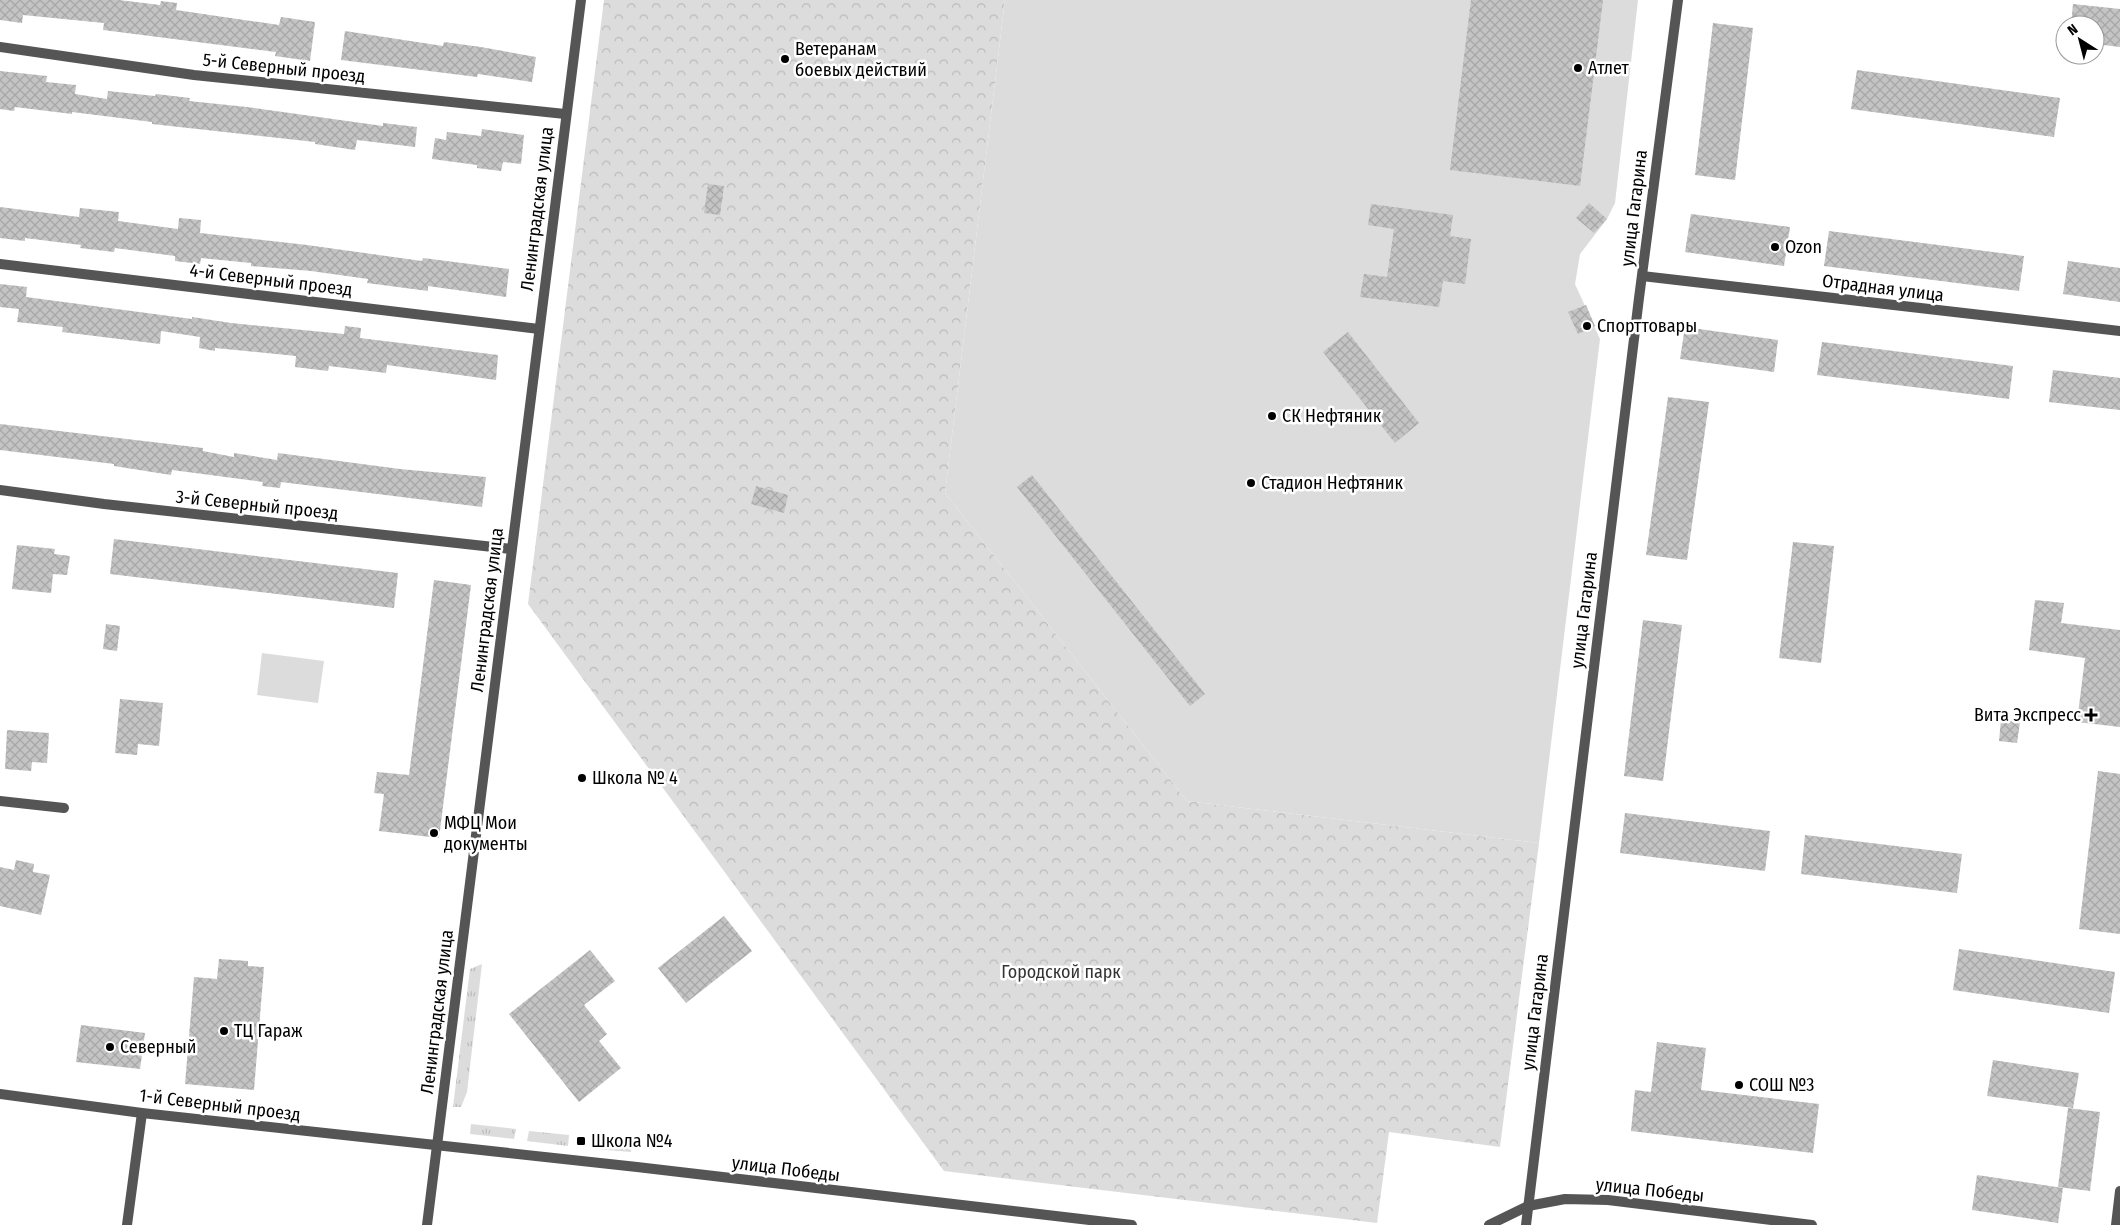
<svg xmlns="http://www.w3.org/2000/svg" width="2120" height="1225" viewBox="0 0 2120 1225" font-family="'Fira Sans Condensed',sans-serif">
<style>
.grass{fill:url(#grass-tufts)}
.forest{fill:url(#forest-crowns)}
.pitch{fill:#dcdcdc}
.building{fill:url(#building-cross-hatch)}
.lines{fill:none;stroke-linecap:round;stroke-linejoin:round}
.minor{stroke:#555;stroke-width:10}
.poi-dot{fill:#000;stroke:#fff;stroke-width:2}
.labels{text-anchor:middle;stroke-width:5;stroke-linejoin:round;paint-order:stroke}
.poi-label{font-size:18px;fill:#000;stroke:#fff;text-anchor:start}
.street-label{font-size:18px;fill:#000;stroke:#fff}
.park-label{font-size:18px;fill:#333;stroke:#fff}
</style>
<defs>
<pattern id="grass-tufts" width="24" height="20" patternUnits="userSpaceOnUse" patternTransform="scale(1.25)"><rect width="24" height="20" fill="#dcdcdc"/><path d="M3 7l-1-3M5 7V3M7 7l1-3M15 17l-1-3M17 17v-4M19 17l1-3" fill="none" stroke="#bbb"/></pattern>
<pattern id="forest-crowns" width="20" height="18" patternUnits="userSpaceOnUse" patternTransform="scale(1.25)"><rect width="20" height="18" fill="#dcdcdc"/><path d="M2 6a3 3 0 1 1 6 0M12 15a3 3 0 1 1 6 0" fill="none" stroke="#bbb"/></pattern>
<pattern id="building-cross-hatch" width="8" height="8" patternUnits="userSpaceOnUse" patternTransform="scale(1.25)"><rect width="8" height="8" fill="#c4c4c4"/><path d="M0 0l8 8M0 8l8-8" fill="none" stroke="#a7a7a7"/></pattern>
</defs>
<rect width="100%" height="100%" fill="#fff"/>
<g class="grass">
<path d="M482,964L467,1092L461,1107H453L470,969Z"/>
<path d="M471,1124L516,1129L514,1139L470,1134Z"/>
<path d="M529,1131L569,1135L568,1146L527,1141Z"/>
<path d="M597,1138L632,1141L631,1152L595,1149Z"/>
</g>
<path class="forest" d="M604,0H1005L945,493L1187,801L1539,843L1500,1147L1389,1132L1377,1223L944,1171L528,604Z"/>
<g class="pitch">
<path d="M1005,0H1638L1615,203L1607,219L1580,254L1575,284L1600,339L1539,843L1187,801L945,493Z"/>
<path d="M262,653L324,661L318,703L257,695Z"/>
</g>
<g class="building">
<path d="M0,0H119L160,5L161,1L177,3L176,10L279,25L281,17L315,22L310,61L275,56L276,52L103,30L104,23L23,15L22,23L0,20Z"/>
<path d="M1471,0H1603L1580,186L1450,170Z"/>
<path d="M2073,4L2120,9V47L2095,44V25H2071Z"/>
<path d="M1713,23L1753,28L1735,180L1695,175Z"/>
<path d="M345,31L443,46L444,42L481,47L536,57L532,82L478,74L477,77L341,60Z"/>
<path d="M1857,70L2060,98L2054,137L1851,109Z"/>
<path d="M0,71L47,76L46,82L76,85L75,94L107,99L108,91L155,96L156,94L190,98L189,101L247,107L383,126V123L417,127L415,147L357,140L355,150L315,144V142L152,124V122L72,112V114L15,107L14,111L0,109Z"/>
<path d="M482,129L524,135L521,164L503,162L501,171L477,168V165L432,159L435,138L446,140L447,132L481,136Z"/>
<path d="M708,184L724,186L720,215L704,213Z"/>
<path d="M1589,203L1607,219L1594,233L1576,218Z"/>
<path d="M1371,204L1453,215L1450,236L1471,239L1465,284L1443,281L1439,307L1360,297L1364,274L1387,277L1394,229L1368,225Z"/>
<path d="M0,207L79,217L80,208L119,212L118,221L178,229L179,218L201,220L200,233L307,245L422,261L423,258L509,269L506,297L428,286V291L367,283L368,279L311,271L251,266V263L201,258L200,264L175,261V256L115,248L114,252L80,248L81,245L25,238V241L0,238Z"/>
<path d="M1691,214L1790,227L1784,266L1685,252Z"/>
<path d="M1829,231L2024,256L2019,291L1824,266Z"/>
<path d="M2068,261L2120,268V302L2063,294Z"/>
<path d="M0,284L27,287L26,297L192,319V317L231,323L344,334L345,326L361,328L360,338L498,355L496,380L387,365L386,373L329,366L328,371L295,367L296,356L215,348V351L199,348L200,337L161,331L160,344L62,332L63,327L17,322L19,309L0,307Z"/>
<path d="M1586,305L1595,326L1578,334L1568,312Z"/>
<path d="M1685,327L1778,340L1774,372L1680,359Z"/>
<path d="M1348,332L1419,423L1395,443L1323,352Z"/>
<path d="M1822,342L2013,366L2009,399L1817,375Z"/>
<path d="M2053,370L2120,378V410L2049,402Z"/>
<path d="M1668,397L1709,402L1687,560L1646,555Z"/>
<path d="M0,424L203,448V451L234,457V453L277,460L278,453L400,469L486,477L482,507L281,482L280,488L262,486L263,482L172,470L171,475L114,466V464L0,450Z"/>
<path d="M1032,475L1205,694L1190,706L1017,487Z"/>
<path d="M756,486L788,495L784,513L751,504Z"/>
<path d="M114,539L398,573L394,608L110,574Z"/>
<path d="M1793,542L1834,546L1821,663L1779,658Z"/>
<path d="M17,545L55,549L54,554L70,556L67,575L53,574L51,593L12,589Z"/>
<path d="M434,580L471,585L439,838L379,831L384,794L374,793L377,772L409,775Z"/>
<path d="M2035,600L2064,603L2061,623L2120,630V727L2077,722L2085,658L2029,650Z"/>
<path d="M1643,620L1682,625L1663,781L1624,776Z"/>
<path d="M106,624L120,626L117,651L103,649Z"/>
<path d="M120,699L163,703L159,746L138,744L137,755L115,753Z"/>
<path d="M2001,720L2020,722L2017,743L1999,741Z"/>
<path d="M7,730L49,733L47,763L32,762L31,771L5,769Z"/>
<path d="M2098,771L2120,774V934L2079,929Z"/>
<path d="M1625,813L1770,831L1765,871L1620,853Z"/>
<path d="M1805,835L1962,854L1957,893L1801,874Z"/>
<path d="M16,860L34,864L33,872L50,875L41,915L0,906V867L14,870Z"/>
<path d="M724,916L752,951L686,1003L658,968Z"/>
<path d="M1959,949L2115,972L2109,1013L1953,990Z"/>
<path d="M590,950L615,981L584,1005L607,1034L599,1041L621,1068L579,1102L509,1014Z"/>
<path d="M219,959L248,961V966L264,967L254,1090L185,1084L194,977L217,979Z"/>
<path d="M81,1025L145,1033L140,1069L76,1062Z"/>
<path d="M1657,1042L1706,1048L1701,1090L1819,1104L1813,1153L1631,1131L1635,1090L1651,1092Z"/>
<path d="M1993,1060L2079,1073L2073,1108L1987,1096Z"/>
<path d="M2068,1108L2100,1112L2090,1191L2058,1187Z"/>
<path d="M1977,1175L2063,1188L2058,1223L1972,1210Z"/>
</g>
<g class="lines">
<g class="minor">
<path d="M0,47L194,75L565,114"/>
<path d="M0,264L539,329"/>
<path d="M1642,276L2120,331"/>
<path d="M0,490L104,504L511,549"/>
<path d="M0,801L64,808"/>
<path d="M0,1094L142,1113L637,1167L1132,1225"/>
<path d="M127,1225L142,1113"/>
<path d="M427,1225L581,0"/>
<path d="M1489,1225L1528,1206L1565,1199L1608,1200L1812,1225"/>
<path d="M1526,1225L1639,298L1678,0"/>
<path d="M2116,1225L2120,1191"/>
</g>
</g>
<g class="poi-dot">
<circle cx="785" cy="59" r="5"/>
<circle cx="1578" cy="68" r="5"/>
<circle cx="1775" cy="247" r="5"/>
<circle cx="1587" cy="326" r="5"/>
<circle cx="1272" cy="416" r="5"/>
<circle cx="1251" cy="483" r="5"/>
<path d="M2088.5 707.5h5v5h5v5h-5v5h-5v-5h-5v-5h5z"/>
<circle cx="582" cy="778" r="5"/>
<circle cx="434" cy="833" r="5"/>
<circle cx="224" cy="1031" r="5"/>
<circle cx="110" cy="1047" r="5"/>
<circle cx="1739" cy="1085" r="5"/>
<rect x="576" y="1136" width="10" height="10" rx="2.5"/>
</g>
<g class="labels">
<g class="poi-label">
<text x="795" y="55">Ветеранам<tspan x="795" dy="21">боевых действий</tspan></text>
<text x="1588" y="74">Атлет</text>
<text x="1785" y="253">Ozon</text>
<text x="1597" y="332">Спорттовары</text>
<text x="1282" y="422">СК Нефтяник</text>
<text x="1261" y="489">Стадион Нефтяник</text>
<text x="2081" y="721" text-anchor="end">Вита Экспресс</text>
<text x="592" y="784">Школа № 4</text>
<text x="444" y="829">МФЦ Мои<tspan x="444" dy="21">документы</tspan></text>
<text x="234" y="1037">ТЦ Гараж</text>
<text x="120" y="1053">Северный</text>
<text x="1749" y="1091">СОШ №3</text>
<text x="591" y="1147">Школа №4</text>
</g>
<g class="street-label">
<text transform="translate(284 68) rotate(6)" y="6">5-й Северный проезд</text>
<text transform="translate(1634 208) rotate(-83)" y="6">улица Гагарина</text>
<text transform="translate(537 209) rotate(-83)" y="6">Ленинградская улица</text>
<text transform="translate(271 280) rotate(7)" y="6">4-й Северный проезд</text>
<text transform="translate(1883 288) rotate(7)" y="6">Отрадная улица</text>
<text transform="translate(257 505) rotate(6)" y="6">3-й Северный проезд</text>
<text transform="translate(487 610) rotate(-83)" y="6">Ленинградская улица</text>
<text transform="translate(1584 610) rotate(-83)" y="6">улица Гагарина</text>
<text transform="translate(437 1012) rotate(-83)" y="6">Ленинградская улица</text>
<text transform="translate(1535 1012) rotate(-83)" y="6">улица Гагарина</text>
<text transform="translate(220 1105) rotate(7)" y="6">1-й Северный проезд</text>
<text transform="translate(786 1169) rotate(7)" y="6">улица Победы</text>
<text transform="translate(1650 1190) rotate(6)" y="6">улица Победы</text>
</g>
<g class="park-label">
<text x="1061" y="978">Городской парк</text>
</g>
</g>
<g transform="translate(2080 40) rotate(324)"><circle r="24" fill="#ffffff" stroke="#999999"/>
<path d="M0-4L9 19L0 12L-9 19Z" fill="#000000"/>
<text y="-8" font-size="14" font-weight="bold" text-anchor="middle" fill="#000000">N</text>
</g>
</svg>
